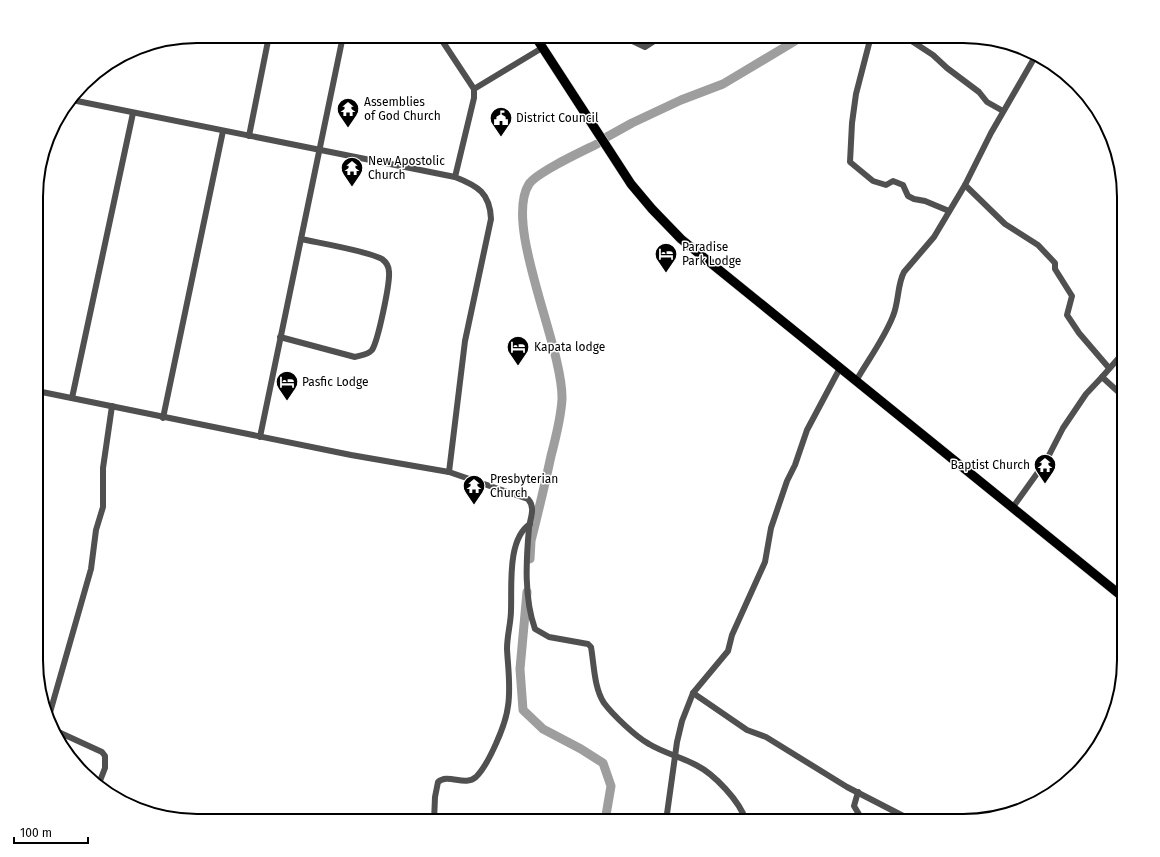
<svg xmlns="http://www.w3.org/2000/svg" width="1160" height="857" viewBox="0 0 1160 857" font-family="'Fira Sans',sans-serif">
<style>
.lines{fill:none;stroke-linecap:round;stroke-linejoin:round}
.river{stroke:#9e9e9e;stroke-width:9}
.highway-casing{stroke:#dbdbdb;stroke-width:10}
.minor{stroke:#505050;stroke-width:6}
.highway{stroke:#000;stroke-width:9}
.labels{text-anchor:middle;stroke-width:3;stroke-linejoin:round;paint-order:stroke}
.poi-label{font-size:12px;fill:#000;stroke:#fff;text-anchor:start}
.rim{fill:none;stroke:#000;stroke-width:2}
</style>
<rect width="100%" height="100%" fill="#fff"/>
<g class="lines">
<g class="river">
<path d="M605,138L632,123L681,100L723,84L795,41L798,36"/>
<path d="M530,559L531,541C538,513 545,484 551,456C556,437 561,418 562,399C563,346 503,225 529,184C537,172 583,151 597,144"/>
<path d="M527,592L520,669L523,710L543,729L581,749L603,763L611,786L605,821"/>
</g>
<g class="highway-casing">
<path id="highway" d="M535,36L631,184L652,209L681,239L1124,598"/>
</g>
<g class="minor">
<path d="M439,36L474,89"/>
<path d="M622,36L645,47L662,36"/>
<path d="M871,36L856,94L852,123L850,162L873,181L886,185L893,181L903,185L908,196L914,199L925,201L949,211"/>
<path d="M904,36L933,55L947,68L979,92L987,102L1003,111"/>
<path d="M1036,55L991,133L965,185L1005,224L1038,245L1055,263V269L1072,296L1067,315L1079,333L1109,368"/>
<path d="M72,100L455,177"/>
<path d="M249,136L269,36"/>
<path d="M280,337L355,357C361,355 368,355 372,350C378,341 390,284 389,272C389,267 386,262 382,259C368,251 319,243 301,239"/>
<path d="M1124,352L1102,377L1124,397"/>
<path d="M840,368L807,430L795,465L787,481L771,528L765,562L732,635L728,651L693,693L747,730L766,737L847,787L913,821"/>
<path d="M856,381C868,360 884,339 893,316C899,302 897,285 904,272L934,237L965,185"/>
<path d="M37,391L351,455L449,472L528,499C536,508 530,518 529,528C526,561 524,598 535,629L549,637L588,644L591,647C594,664 594,688 604,703C613,715 636,737 649,744C664,753 681,757 696,765C714,774 740,801 746,821"/>
<path d="M72,398L133,113"/>
<path d="M163,418L223,131"/>
<path d="M260,437L343,36"/>
<path d="M449,472L465,341L491,219C490,193 478,186 455,177L474,98V89L542,48"/>
<path d="M1013,507L1046,461L1063,428L1086,394L1102,377"/>
<path d="M49,716L91,569L96,530L103,507V468L112,406"/>
<path d="M54,730L102,752L105,756V768L98,786"/>
<path d="M858,792L854,806L863,821"/>
<path d="M434,821L435,797L438,782C448,773 465,787 476,777C489,764 506,724 508,706C511,687 508,668 507,649C507,635 511,623 511,610C512,586 507,539 530,524"/>
<path d="M666,821L677,742L682,721L693,693"/>
</g>
<use href="#highway" class="highway"/>
</g>
<defs>
<g id="temple-pin" transform="scale(1.15)"><path d="M0 17L-7.5 6A9.5 9.5 0 1 1 7.5 6Z" fill="#000" stroke="#fff"/><path d="M0-6L5-2H3V0L6.5 2.5H4V6H1.5V3h-3V6H-4V2.5H-6.5L-3 0V-2H-5Z" fill="#fff"/></g>
<g id="civic-pin" transform="scale(1.15)"><path d="M0 17L-7.5 6A9.5 9.5 0 1 1 7.5 6Z" fill="#000" stroke="#fff"/><path d="M-.6-6.5H3V-4.5H.6V-3L4-1V1h2V6H-6V1h2V-1L-.6-3ZM-1.2 2.5V6h2.4V2.5Z" fill="#fff"/></g>
<g id="hotel-pin" transform="scale(1.15)"><path d="M0 17L-7.5 6A9.5 9.5 0 1 1 7.5 6Z" fill="#000" stroke="#fff"/><path d="M-6-4.5h1.5V1H6V5H4.5V3h-9V5H-6ZM-4 0a1.8 1.8 0 1 1 3.6 0ZM.5 0V-2.5h3Q6-2.5 6 0Z" fill="#fff"/></g>
</defs>
<g fill-rule="evenodd">
<use href="#temple-pin" x="348" y="109"/>
<use href="#civic-pin" x="501" y="118"/>
<use href="#temple-pin" x="352" y="168"/>
<use href="#hotel-pin" x="666" y="254"/>
<use href="#hotel-pin" x="518" y="347"/>
<use href="#hotel-pin" x="287" y="382"/>
<use href="#temple-pin" x="1045" y="465"/>
<use href="#temple-pin" x="474" y="486"/>
</g>
<g class="labels">
<g class="poi-label">
<text x="364" y="106">Assemblies<tspan x="364" dy="14">of God Church</tspan></text>
<text x="516" y="122">District Council</text>
<text x="368" y="165">New Apostolic<tspan x="368" dy="14">Church</tspan></text>
<text x="682" y="251">Paradise<tspan x="682" dy="14">Park Lodge</tspan></text>
<text x="534" y="351">Kapata lodge</text>
<text x="302" y="386">Pasfic Lodge</text>
<text x="1030" y="469" text-anchor="end">Baptist Church</text>
<text x="490" y="483">Presbyterian<tspan x="490" dy="14">Church</tspan></text>
</g>
</g>
<path d="M0 0H1160V857H0ZM197 43H963A154 154 0 0 1 1117 197V660A154 154 0 0 1 963 814H197A154 154 0 0 1 43 660V197A154 154 0 0 1 197 43Z" fill="#fff" fill-rule="evenodd"/>
<path class="rim" d="M197 43H963A154 154 0 0 1 1117 197V660A154 154 0 0 1 963 814H197A154 154 0 0 1 43 660V197A154 154 0 0 1 197 43Z"/>
<path d="M14 837v6h74v-6" fill="none" stroke="#000000" stroke-width="2"/>
<text x="20" y="837" font-size="12" fill="#000000" stroke="#ffffff" stroke-width="3" paint-order="stroke">100 m</text>
</svg>
